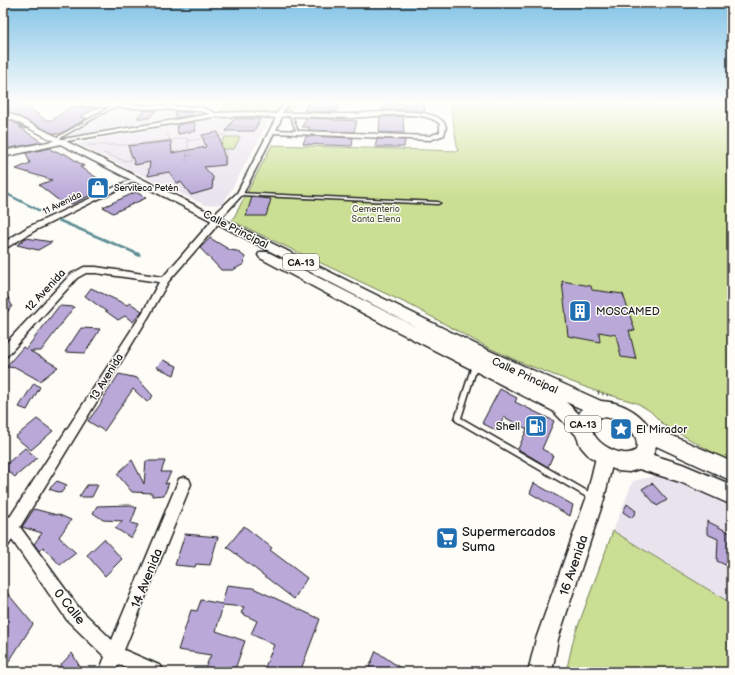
<svg xmlns="http://www.w3.org/2000/svg" width="735" height="675" viewBox="0 0 735 675" font-family="'Balsamiq Sans',sans-serif">
<style>
.built{fill:#e9e3ee}
.green{fill:#cbdf94;stroke:#747e58}
.lines{fill:none;stroke-linecap:round;stroke-linejoin:round}
.stream-far1{stroke:#5e8e95;stroke-width:2.5}
.stream{stroke:#5e8e95;stroke-width:3.5}
.building{fill:#b9a8d8;stroke:#1c1c1c}
.lane-casing{stroke:#1c1c1c;stroke-width:3}
.street-casing{stroke:#1c1c1c;stroke-width:3}
.secondary-casing{stroke:#1c1c1c;stroke-width:3}
.primary-casing{stroke:#1c1c1c;stroke-width:3}
.path-far1{stroke:#1c1c1c;stroke-width:1;stroke-dasharray:0.5 1.5;stroke-linecap:butt}
.path{stroke:#1c1c1c;stroke-width:2.5;stroke-dasharray:1 3.5;stroke-linecap:butt}
.lane{fill:#fdfcf7;fill-rule:evenodd}
.street{fill:#fdfcf7;fill-rule:evenodd}
.secondary{fill:#fdfcf7;fill-rule:evenodd}
.primary{fill:#fdfcf7;fill-rule:evenodd}
.labels{text-anchor:middle;stroke-width:3;stroke-linejoin:round;paint-order:stroke}
.far-poi-label{font-size:9px;fill:#1c1c1c;stroke:#fdfcf7;text-anchor:start}
.far-street-label{font-size:9px;fill:#1c1c1c;stroke:#fdfcf7}
.far-park-label{font-size:9px;fill:#515640;stroke:#fdfcf7}
.shield{fill:#fdfcf7;stroke:#605f5e;stroke-width:1}
.shield-label{font-size:10px;font-weight:bold;fill:#1c1c1c}
.street-label{font-size:11px;fill:#1c1c1c;stroke:#fdfcf7}
.poi-label{font-size:11px;fill:#1c1c1c;stroke:#fdfcf7;text-anchor:start}
.near-poi-label{font-size:13px;fill:#1c1c1c;stroke:#fdfcf7;text-anchor:start}
.near-street-label{font-size:13px;fill:#1c1c1c;stroke:#fdfcf7}
</style>
<rect width="100%" height="100%" fill="#fdfcf7"/>
<filter id="ink" filterUnits="userSpaceOnUse"><feTurbulence type="fractalNoise" baseFrequency=".025" numOctaves="2"/><feDisplacementMap in="SourceGraphic" scale="8" xChannelSelector="R" yChannelSelector="G"/><feConvolveMatrix kernelMatrix="1 2 1 2 8 2 1 2 1" color-interpolation-filters="sRGB"/></filter>
<g filter="url(#ink)">
<g class="built">
<path d="M119,107L197,110L208,113L204,116L127,129L68,137L63,136Z"/>
<path d="M264,116L272,117L223,204L205,205L77,144L103,138L213,119L235,117Z"/>
<path d="M656,476L684,482L732,503V604L613,531L633,481Z"/>
</g>
<g class="green">
<path d="M227,103H295L289,113L245,111L225,113L220,111Z"/>
<path d="M450,103H732V463L664,425L650,411L637,403L593,390L520,362L485,346L412,306L232,221L272,145L458,151Z"/>
<path d="M225,137H240L234,149H218Z"/>
<path d="M613,531L732,604V672H566L574,637Z"/>
</g>
<g class="lines">
<g class="stream-far1">
<path d="M3,192L46,214"/>
<path d="M58,220L138,254"/>
</g>
<path class="stream" d="M135,253L139,255"/>
</g>
<g class="building">
<path d="M3,103H22L46,120H52L72,106L97,108L80,117L87,118L60,134L52,133L3,109Z"/>
<path d="M308,103H340L336,112L304,111Z"/>
<path d="M384,103H423L425,112L402,110L381,111V109H384Z"/>
<path d="M144,110L156,111L149,118H137Z"/>
<path d="M175,112H192V115L176,118Z"/>
<path d="M403,116L404,133L379,132L380,117Z"/>
<path d="M3,117L27,129L19,127L42,142L5,149L3,144Z"/>
<path d="M306,118L334,119L333,120L357,121L354,132L308,130L310,127H302Z"/>
<path d="M234,119H260L254,131H226Z"/>
<path d="M194,122L196,131L178,134L177,125Z"/>
<path d="M218,132L224,156H225V165L204,167L213,177L212,189L191,195L181,182L177,183L169,172L148,176L150,162L135,165L128,146L171,141L172,153L206,147L202,135Z"/>
<path d="M306,136L353,138L352,146L303,144Z"/>
<path d="M377,139L405,140L404,147H375Z"/>
<path d="M51,148L52,151H56L62,154L64,153L84,166L80,167L110,186L72,204L67,201L62,203L39,185L52,180L16,169L30,163L26,153Z"/>
<path d="M136,192L146,198L113,213L103,207Z"/>
<path d="M252,197L271,199L266,216H246Z"/>
<path d="M26,238L52,242L38,250L17,245Z"/>
<path d="M210,238L230,250L237,251L245,257L244,264L233,270H221L200,248Z"/>
<path d="M562,281L591,286L592,290L623,294L635,331L629,330L636,359L621,357L616,335L599,332L600,342L568,336Z"/>
<path d="M3,286L12,306L3,318Z"/>
<path d="M91,288L127,305L130,303L142,311L133,322L125,316L118,320L85,296Z"/>
<path d="M59,306L74,307L41,351H30L58,367L40,381L17,368L6,367L23,347L26,349Z"/>
<path d="M81,328L100,329L85,353L65,352Z"/>
<path d="M163,360L177,366L174,375L156,367Z"/>
<path d="M119,374L137,378L153,396L147,402L133,389L104,431L88,421L102,402H101Z"/>
<path d="M34,383L40,387L27,410L19,407Z"/>
<path d="M500,389L517,398L515,402L554,421L542,449L553,455L548,467L518,449L527,429L504,417L497,431L482,423Z"/>
<path d="M37,419L53,431L31,450L15,437Z"/>
<path d="M25,448L37,458L15,477L3,467Z"/>
<path d="M132,460L144,484L146,461H165L161,472H171L165,484L169,483L164,495L152,496V493L132,492L117,474Z"/>
<path d="M57,481L67,485L61,493L49,489Z"/>
<path d="M534,483L573,505L570,516L530,493Z"/>
<path d="M652,483L667,500L657,506L642,489Z"/>
<path d="M87,485H98L92,497H79Z"/>
<path d="M627,504L636,511L632,518L623,512Z"/>
<path d="M130,505L136,508L137,507L131,523L138,525L131,538L115,528L123,521L103,520L93,513L97,506Z"/>
<path d="M34,509L57,515V514L71,520L59,537L76,553L60,565L43,547L39,551L34,544L42,533L22,527Z"/>
<path d="M707,521L732,534V568L717,561L718,539L707,534Z"/>
<path d="M244,526L272,548L270,550L307,578L294,599L227,547Z"/>
<path d="M185,534L218,537L210,565L196,564L195,567L175,565Z"/>
<path d="M104,539L122,559L105,576L87,555Z"/>
<path d="M227,585L253,588L320,619L300,672H263L274,645L251,634L257,621L241,613L244,607L223,605L216,631L245,641L234,672H203L211,655L178,650L191,610L197,611L201,600L222,604Z"/>
<path d="M3,588L33,624L3,671Z"/>
<path d="M376,651L406,672H367Z"/>
<path d="M72,653L80,667L75,672H54Z"/>
</g>
<g class="lines">
<g class="lane-casing">
<g id="lane">
<path d="M117,103L119,104L58,139L56,138Z"/>
<path d="M290,115L292,116L299,134L297,133Z"/>
<path d="M239,193L438,202L440,203L438,204L240,195H239Z"/>
<path d="M473,362H477L478,364L461,418L594,495L595,497L594,499L592,500L590,499L456,421L455,419Z"/>
</g>
</g>
<g class="street-casing">
<g id="street">
<path d="M82,103L201,107L215,113L251,112L276,114L285,103H289L282,113C304,112 325,114 347,114C367,114 440,103 446,127L444,135L430,140L274,133L243,194L223,216L214,229L168,282L149,316L20,527L79,608L112,640L179,479L184,477L189,479L191,484L124,650L161,666L163,672H135L119,664L115,672H99L105,657L67,620L12,540L8,546L3,548V512L10,517L143,312L159,282L96,273H86L77,278L7,356L3,357V346L71,274L84,267H96L163,277L208,225L217,212L237,193L276,118L251,116L214,117L61,142L60,141L63,139L210,114L200,111L83,106L80,104ZM389,115C404,115 428,113 440,124V132L430,136L276,130L282,117L287,116L351,118Z"/>
<path d="M130,180L135,181L34,231L3,250V243L28,227Z"/>
</g>
</g>
<g class="secondary-casing">
<g id="secondary">
<path d="M63,139L67,141L66,143L3,157V151Z"/>
<path d="M605,449L611,451L614,457L604,499L558,639L552,672H528L536,639L586,499L596,457L599,451Z"/>
</g>
</g>
<g class="primary-casing">
<path id="primary" d="M3,110L479,346L601,401C620,402 636,410 648,425L732,462V481L656,446L653,455L682,464L732,485V505L680,482L639,469L629,472L618,471L600,463L589,456L581,447L576,435L553,411L385,325L260,258L258,255L260,252H268L420,329L216,223L3,115ZM566,402L582,409L579,414ZM601,417C617,417 642,431 636,450C623,461 588,441 592,424C593,420 598,418 601,417Z"/>
</g>
<g class="path-far1">
<path d="M228,126L257,127L260,122"/>
<path d="M167,133L170,141"/>
<path d="M187,141L225,135L230,123"/>
<path d="M88,145H125L187,138L188,147L186,161"/>
<path d="M226,151V164"/>
<path d="M104,153L125,161L131,160"/>
<path d="M187,156L193,155"/>
</g>
<path class="path" d="M598,393L612,396"/>
<use href="#lane" class="lane"/>
<use href="#street" class="street"/>
<use href="#secondary" class="secondary"/>
<use href="#primary" class="primary"/>
</g>
</g>
<linearGradient id="sky" x2="0" y2="1"><stop stop-color="#82c3e7"/><stop offset="0.52" stop-color="#fefefb"/><stop offset="1" stop-color="#fefefb" stop-opacity="0"/></linearGradient>
<rect width="735" height="197" fill="url(#sky)"/>
<defs>
<g id="shop-square" transform="scale(1.15)"><rect x="-9" y="-9" width="18" height="18" rx="4" fill="#1f6fb2" stroke="#fdfcf7"/><path d="M-5-2.5h2.3a2.7 3.5 0 0 1 5.4 0H5L5.5 6h-11ZM-1.5-2.5h3a1.5 2.3 0 0 0-3 0Z" fill="#fff"/></g>
<g id="building-square" transform="scale(1.15)"><rect x="-9" y="-9" width="18" height="18" rx="4" fill="#1f6fb2" stroke="#fdfcf7"/><path d="M-4-6H4V6H1V3H-1V6H-4ZM-2.5-4.3h1.7v1.8h-1.7ZM.8-4.3h1.7v1.8H.8ZM-2.5-1h1.7V.8h-1.7ZM.8-1h1.7V.8H.8Z" fill="#fff"/></g>
<g id="fuel-square" transform="scale(1.15)"><rect x="-9" y="-9" width="18" height="18" rx="4" fill="#1f6fb2" stroke="#fdfcf7"/><path d="M-5.5-6h7V0h2V4h1.3V-2.5L3-4.5l.8-.8L6-3V5H2.5V1h-1V6h-7ZM-4.2-4.7v3.2H.2V-4.7Z" fill="#fff"/></g>
<g id="sight-square" transform="scale(1.15)"><rect x="-9" y="-9" width="18" height="18" rx="4" fill="#1f6fb2" stroke="#fdfcf7"/><path d="M0-6L1.8-2.2L6-1.7L2.9 1.2L3.7 5.4L0 3.3L-3.7 5.4L-2.9 1.2L-6-1.7L-1.8-2.2Z" fill="#fff"/></g>
<g id="supermarket-square" transform="scale(1.15)"><rect x="-9" y="-9" width="18" height="18" rx="4" fill="#1f6fb2" stroke="#fdfcf7"/><path d="M-6-5.5h2.5l.6 2H6L4.5 2H-2.5L-4.4-4H-6ZM-1.5 3.2a1.3 1.3 0 1 0 .1 0ZM3 3.2a1.3 1.3 0 1 0 .1 0Z" fill="#fff"/></g>
</defs>
<g fill-rule="evenodd">
<use href="#shop-square" x="98" y="188"/>
<use href="#building-square" x="580" y="311"/>
<use href="#fuel-square" x="536" y="426"/>
<use href="#sight-square" x="621" y="429"/>
<use href="#supermarket-square" x="447" y="538"/>
</g>
<g class="labels">
<g class="far-poi-label">
<text x="114" y="191">Serviteca Petén</text>
</g>
<g class="far-street-label">
<text transform="translate(62 203) rotate(-26)" y="3">11 Avenida</text>
</g>
<g class="far-park-label">
<text x="376" y="212">Cementerio<tspan x="376" dy="10">Santa Elena</tspan></text>
</g>
<g class="shield">
<rect x="283" y="254" width="36" height="16" rx="3"/>
<rect x="565" y="416" width="36" height="16" rx="3"/>
</g>
<g class="shield-label">
<text x="301" y="266">CA-13</text>
<text x="583" y="428">CA-13</text>
</g>
<g class="street-label">
<text transform="translate(236 229) rotate(27)" y="4">Calle Principal</text>
<text transform="translate(45 290) rotate(-47)" y="4">12 Avenida</text>
<text transform="translate(525 375) rotate(25)" y="4">Calle Principal</text>
<text transform="translate(106 377) rotate(-58)" y="4">13 Avenida</text>
</g>
<g class="poi-label">
<text x="596" y="315">MOSCAMED</text>
<text x="520" y="430" text-anchor="end">Shell</text>
<text x="636" y="433">El Mirador</text>
</g>
<g class="near-poi-label">
<text x="462" y="536">Supermercados<tspan x="462" dy="15">Suma</tspan></text>
</g>
<g class="near-street-label">
<text transform="translate(573 565) rotate(-71)" y="5">16 Avenida</text>
<text transform="translate(146 578) rotate(-68)" y="5">14 Avenida</text>
<text transform="translate(70 606) rotate(51)" y="5">0 Calle</text>
</g>
</g>
<rect width="735" height="675" fill="none" stroke="#fdfcf7" stroke-width="16"/>
<rect x="8" y="8" width="719" height="659" fill="none" stroke="#1c1c1c" stroke-width="1.5" filter="url(#ink)"/>
</svg>
